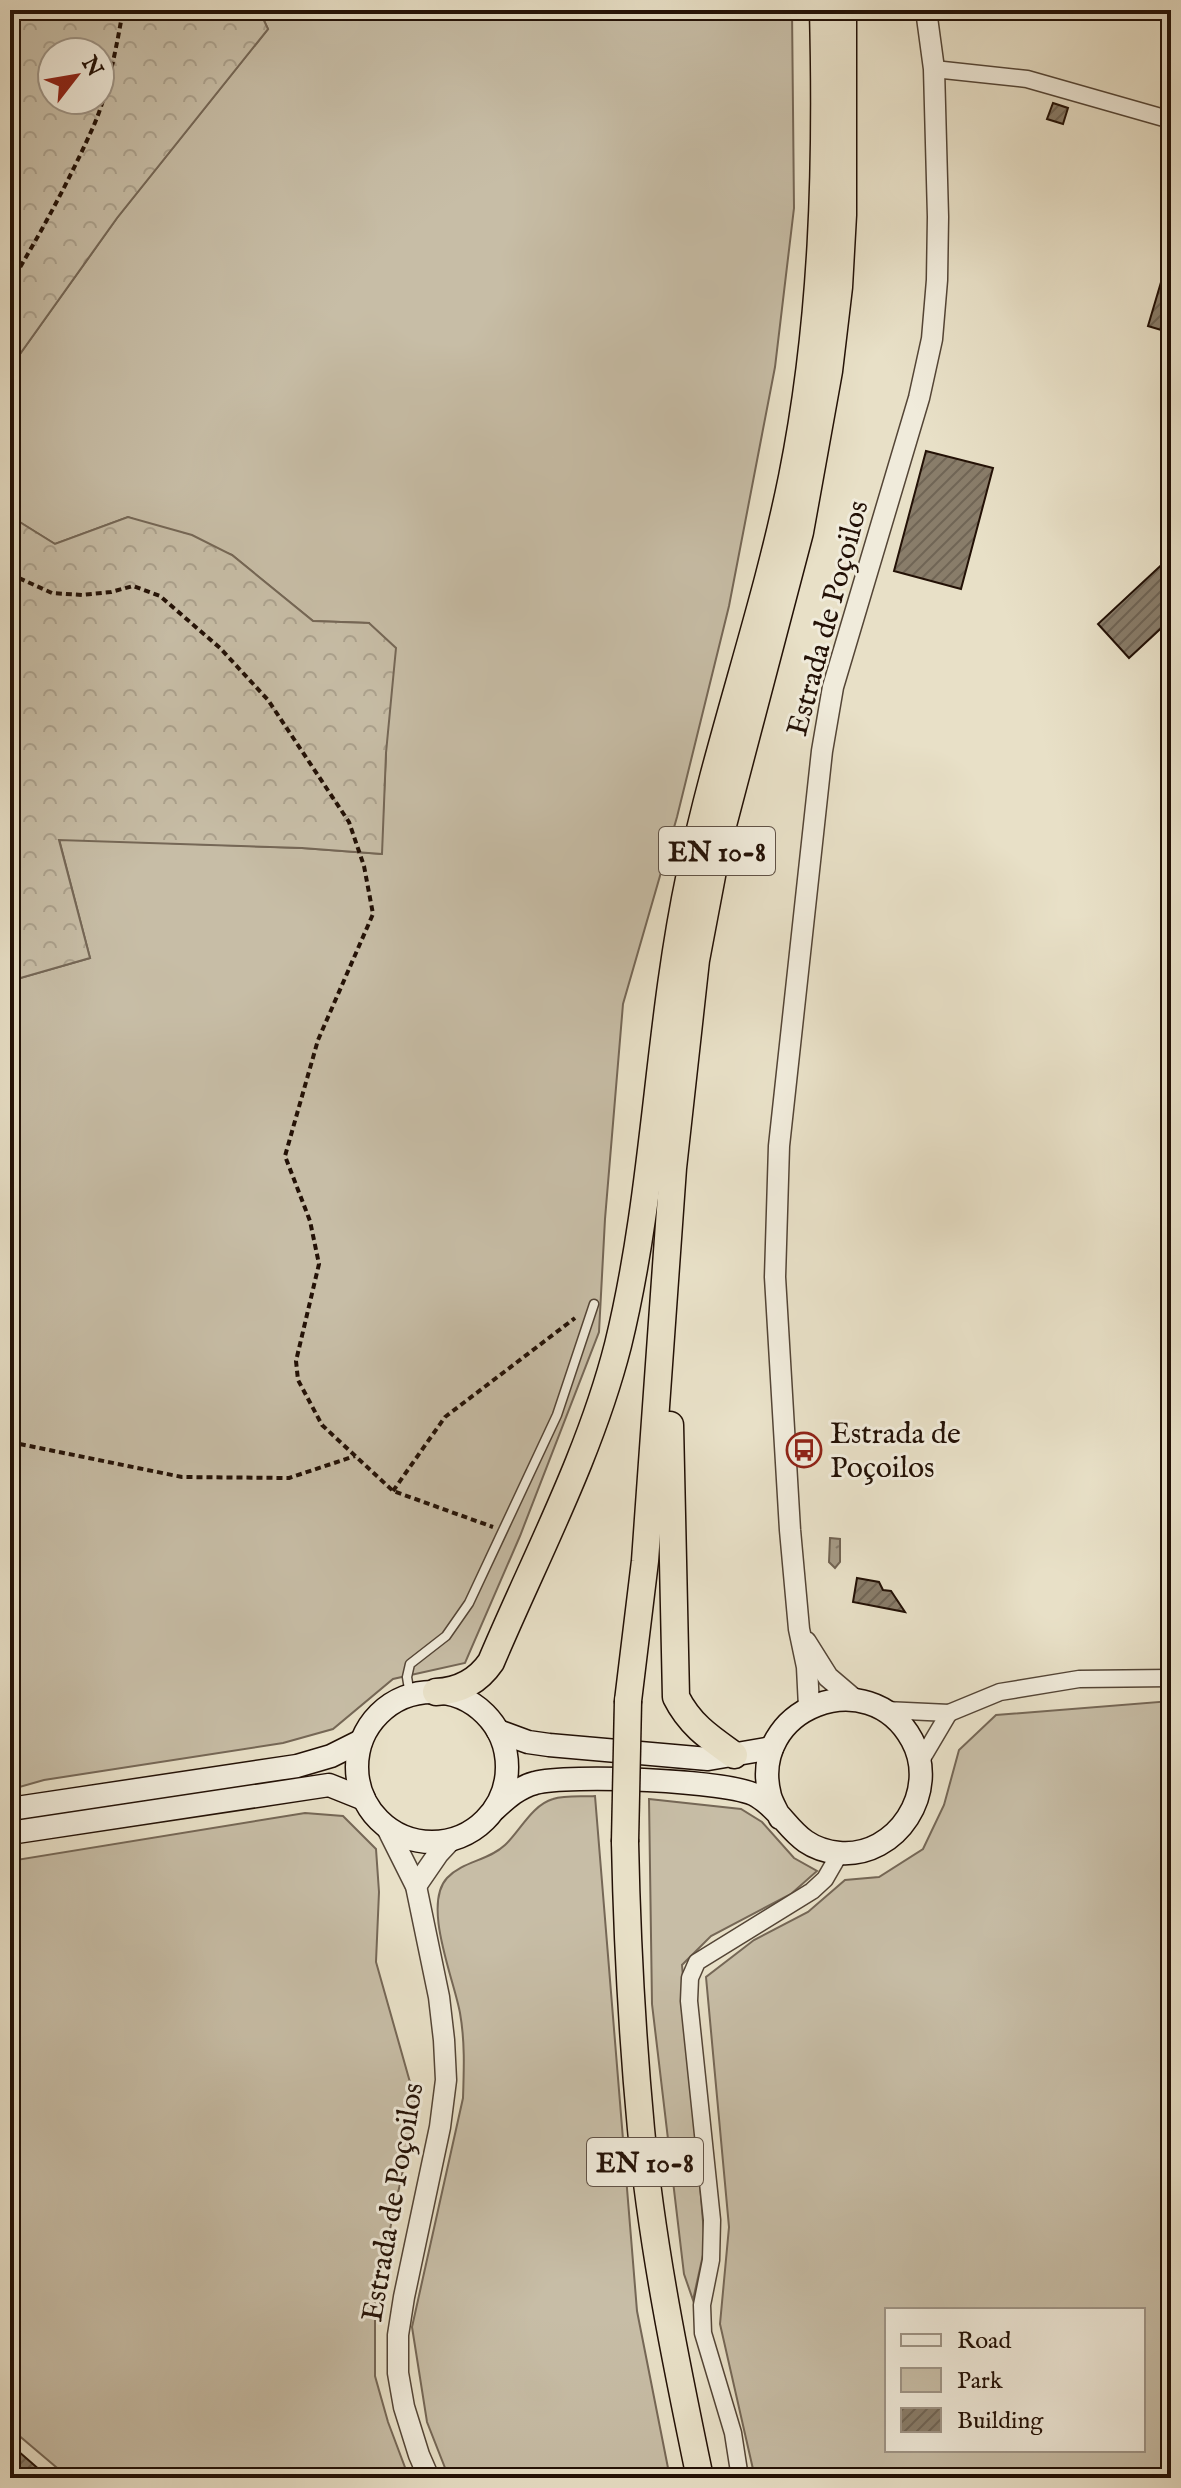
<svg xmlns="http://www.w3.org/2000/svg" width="1181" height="2488" viewBox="0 0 1181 2488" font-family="'IM FELL English',serif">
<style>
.green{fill:#c7bda6;stroke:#756756;stroke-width:2;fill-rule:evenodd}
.forest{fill:url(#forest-crowns);stroke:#756756;stroke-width:2;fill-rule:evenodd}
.water{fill:url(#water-ripples);stroke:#716352;stroke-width:2}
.building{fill:url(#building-hatch);stroke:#231106;stroke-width:2}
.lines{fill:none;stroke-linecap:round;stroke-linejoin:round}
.service-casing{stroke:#544536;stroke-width:11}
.minor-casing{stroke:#544536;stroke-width:19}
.tertiary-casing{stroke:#544536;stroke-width:23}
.secondary-casing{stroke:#231106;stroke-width:25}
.trunk-casing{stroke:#231106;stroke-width:29}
.path{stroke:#231106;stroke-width:4;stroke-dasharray:6 4;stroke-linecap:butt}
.service{stroke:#f0ebdb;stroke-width:8}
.minor{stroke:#f0ebdb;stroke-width:16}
.tertiary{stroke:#f0ebdb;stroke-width:20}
.secondary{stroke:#f0ebdb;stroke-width:22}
.trunk{stroke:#e8e0c7;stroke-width:26}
.trunk-bridge-casing{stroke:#231106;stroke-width:29;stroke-linecap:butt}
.trunk-bridge{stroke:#e8e0c7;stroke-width:26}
.labels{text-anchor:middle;stroke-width:6;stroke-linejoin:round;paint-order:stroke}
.shield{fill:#f0ebdb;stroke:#605246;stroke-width:2}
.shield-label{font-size:28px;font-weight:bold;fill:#231106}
.street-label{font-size:30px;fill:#231106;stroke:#f0ebdb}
.poi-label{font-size:30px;fill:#231106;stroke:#f0ebdb;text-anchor:start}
</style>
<defs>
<pattern id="forest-crowns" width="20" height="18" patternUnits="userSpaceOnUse" patternTransform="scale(2)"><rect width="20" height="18" fill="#c7bda6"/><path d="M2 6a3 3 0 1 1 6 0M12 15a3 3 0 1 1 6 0" fill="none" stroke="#aba18d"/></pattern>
<pattern id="water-ripples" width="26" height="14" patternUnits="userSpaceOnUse" patternTransform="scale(2)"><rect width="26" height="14" fill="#a59a85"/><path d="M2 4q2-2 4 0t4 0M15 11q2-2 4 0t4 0" fill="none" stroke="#867c6b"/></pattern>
<pattern id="building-hatch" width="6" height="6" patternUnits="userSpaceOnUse" patternTransform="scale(2)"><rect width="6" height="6" fill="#897d6a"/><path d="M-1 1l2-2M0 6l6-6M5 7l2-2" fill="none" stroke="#706555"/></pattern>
</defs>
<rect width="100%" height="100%" fill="#e8e0c7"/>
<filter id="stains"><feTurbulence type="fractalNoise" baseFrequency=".0025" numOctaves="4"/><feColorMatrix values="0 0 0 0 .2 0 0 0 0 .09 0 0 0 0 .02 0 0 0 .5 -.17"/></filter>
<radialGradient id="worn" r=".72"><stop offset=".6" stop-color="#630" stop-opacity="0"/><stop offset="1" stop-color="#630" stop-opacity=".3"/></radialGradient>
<g class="green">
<path d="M259,10H792L794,208L775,367L729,606L677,817L623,1004L605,1219L599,1332L520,1536L465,1663L393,1679L333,1729L283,1743L44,1780L16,1788L10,1786V981L90,958L59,839L302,848L381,854L386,753L369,623L313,621L232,555L128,517L55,544L10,516V368L117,218L268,29Z"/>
<path d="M1171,1701V2478H755L720,2324L729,2227L706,1977L754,1940L808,1912L845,1880L879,1877L923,1849L944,1805L959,1750L996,1715ZM1143,2310V2450H887V2310Z"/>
<path d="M595,1796L637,2311L670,2478H449L427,2422L412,2327L463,2098C464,2069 465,2041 460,2013C454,1979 422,1905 447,1878C463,1861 488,1861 505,1845C520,1831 532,1805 553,1799C565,1795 582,1797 595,1796Z"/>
<path d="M649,1799L741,1809L762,1822L794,1858L817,1871L791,1894L711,1936L682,1965L705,2246L693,2300L684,2274L652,2004Z"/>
<path d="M305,1813L343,1816L376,1849L379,1892L376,1962L417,2107L375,2297V2376L388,2422L409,2478H69L10,2428V1861Z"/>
</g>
<g class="forest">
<path d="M10,10H259L268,29L117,218L10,368ZM52,52H100V100H52Z"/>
<path d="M10,516L55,544L128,517L192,535L232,555L313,621L369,623L396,648L386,753L382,854L302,848L59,840L90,958L10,981Z"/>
</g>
<path class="water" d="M830,1538L840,1539V1562L835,1568L829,1562Z"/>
<g class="building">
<path d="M1053,103L1068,108L1063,124L1047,119Z"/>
<path d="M1167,262L1171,263V333L1148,326Z"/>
<path d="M926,451L993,468L961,589L894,571Z"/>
<path d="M1171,556V619L1129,658L1098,624Z"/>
<path d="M857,1578L879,1582L883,1590L891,1591L905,1612L853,1602Z"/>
<path d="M10,2444L49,2478H10Z"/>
</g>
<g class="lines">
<g class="service-casing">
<path id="service" d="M410,1695L407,1677L410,1664L446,1636L469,1603L557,1415L594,1304"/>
</g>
<g class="minor-casing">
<g id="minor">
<path d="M934,69L1027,79L1171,120"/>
<path d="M885,1710L949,1713L1000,1692L1079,1679L1171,1678"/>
<path d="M920,1762L949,1713"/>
<path d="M740,2478L733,2433L703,2333L702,2305L711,2260L712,2220L689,2001L690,1978L697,1962L812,1891L825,1879L840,1853"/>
</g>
</g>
<g class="tertiary-casing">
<g id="tertiary">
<path d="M806,1642L828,1677L855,1700"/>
<path d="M809,1707L807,1667L799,1629L790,1530L775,1277L779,1146L822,751L833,687L919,398L932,339L937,280L938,217L934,69L926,10"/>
<path d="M387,1828L416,1886L439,1997L444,2040L446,2080L440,2127L404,2297L398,2335V2373L404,2407L419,2455L429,2478"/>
<path d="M416,1886L438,1854L451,1840"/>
</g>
</g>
<g class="secondary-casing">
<g id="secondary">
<circle cx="432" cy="1767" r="75"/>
<path d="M498,1731L528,1742L549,1745L708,1759L772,1748"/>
<path d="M10,1809L297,1766L331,1756L361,1741"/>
<path d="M495,1809C507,1798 519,1787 535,1783C567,1774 730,1780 757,1796C789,1815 792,1848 839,1853C897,1858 940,1791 912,1740C869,1661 747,1708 770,1796C772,1803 777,1811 780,1818"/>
<path d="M10,1833L329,1785L364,1799"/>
</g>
</g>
<g class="trunk-casing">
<g id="trunk">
<path d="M670,1425L676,1697C690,1725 710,1738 734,1755"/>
<path d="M436,1692C459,1691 478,1681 491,1662C535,1558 590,1455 618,1345C656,1190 657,1029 690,874C718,740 765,611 792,477C823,323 827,167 823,10"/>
<path d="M628,1701L645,1561L673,1168L696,960L718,844L800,532L829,371L839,287L843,215V10"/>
<path d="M625,1842C627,1938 632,2033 641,2129C652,2246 676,2363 700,2478"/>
</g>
</g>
<g class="path">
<path d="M10,284C41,233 70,179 94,125C108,93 117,44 123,10"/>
<path d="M10,574L52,593L82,595L111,592L133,586L160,596L220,648L268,700L349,822L364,866L373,914L318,1040L285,1156L310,1221L319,1264L296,1361L298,1380L322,1425L393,1491L493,1527"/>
<path d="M10,1442L182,1477L289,1478L355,1456"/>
<path d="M393,1491L445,1417L575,1318"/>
</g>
<use href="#service" class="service"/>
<use href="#minor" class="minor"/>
<use href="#tertiary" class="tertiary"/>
<use href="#secondary" class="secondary"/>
<use href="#trunk" class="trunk"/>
<g class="trunk-bridge-casing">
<path id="trunk-bridge" d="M625,1842L628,1701"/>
</g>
<use href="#trunk-bridge" class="trunk-bridge"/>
</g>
<defs>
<g id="bus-ring" transform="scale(1.8)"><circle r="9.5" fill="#f0ebdb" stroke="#8f2418" stroke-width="1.5"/><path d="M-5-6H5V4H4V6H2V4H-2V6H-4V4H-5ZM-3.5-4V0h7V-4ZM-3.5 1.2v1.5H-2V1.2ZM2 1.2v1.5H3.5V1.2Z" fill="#8f2418"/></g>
</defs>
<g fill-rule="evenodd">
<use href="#bus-ring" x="804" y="1450"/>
</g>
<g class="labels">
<g class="shield">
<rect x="659" y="827" width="116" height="48" rx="6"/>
<rect x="587" y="2138" width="116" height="48" rx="6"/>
</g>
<g class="shield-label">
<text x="717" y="861">EN 10-8</text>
<text x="645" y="2172">EN 10-8</text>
</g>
<g class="street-label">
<text transform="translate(827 618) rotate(-75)" y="10">Estrada de Poçoilos</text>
<text transform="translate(392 2202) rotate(-80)" y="10">Estrada de Poçoilos</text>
</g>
<g class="poi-label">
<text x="830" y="1443">Estrada de<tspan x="830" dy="34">Poçoilos</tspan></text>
</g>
</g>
<rect width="1181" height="2488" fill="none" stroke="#e8e0c7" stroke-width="40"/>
<rect x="12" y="12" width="1157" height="2464" fill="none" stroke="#231106" stroke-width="4"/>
<rect x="20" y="20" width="1141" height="2448" fill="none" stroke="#231106" stroke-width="2"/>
<rect x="885" y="2308" width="260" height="144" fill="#f0ebdb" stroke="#9e9486" stroke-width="2"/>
<rect x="901" y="2334" width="40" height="12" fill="#f0ebdb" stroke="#9e9486" stroke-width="2"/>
<text x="957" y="2348" font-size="24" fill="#231106">Road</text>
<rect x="901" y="2368" width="40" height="24" fill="#c7bda6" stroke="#9e9486" stroke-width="2"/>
<text x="957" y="2388" font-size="24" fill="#231106">Park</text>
<rect x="901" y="2408" width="40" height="24" fill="url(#building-hatch)" stroke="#9e9486" stroke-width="2"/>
<text x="957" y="2428" font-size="24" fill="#231106">Building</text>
<g transform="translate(76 76) rotate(59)"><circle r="38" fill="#f0ebdb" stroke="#9e9486" stroke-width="2"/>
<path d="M0-6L14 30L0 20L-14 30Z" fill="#8f2418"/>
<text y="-12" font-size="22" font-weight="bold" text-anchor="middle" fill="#231106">N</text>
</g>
<rect width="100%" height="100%" filter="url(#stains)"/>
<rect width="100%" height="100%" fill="url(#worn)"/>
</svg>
